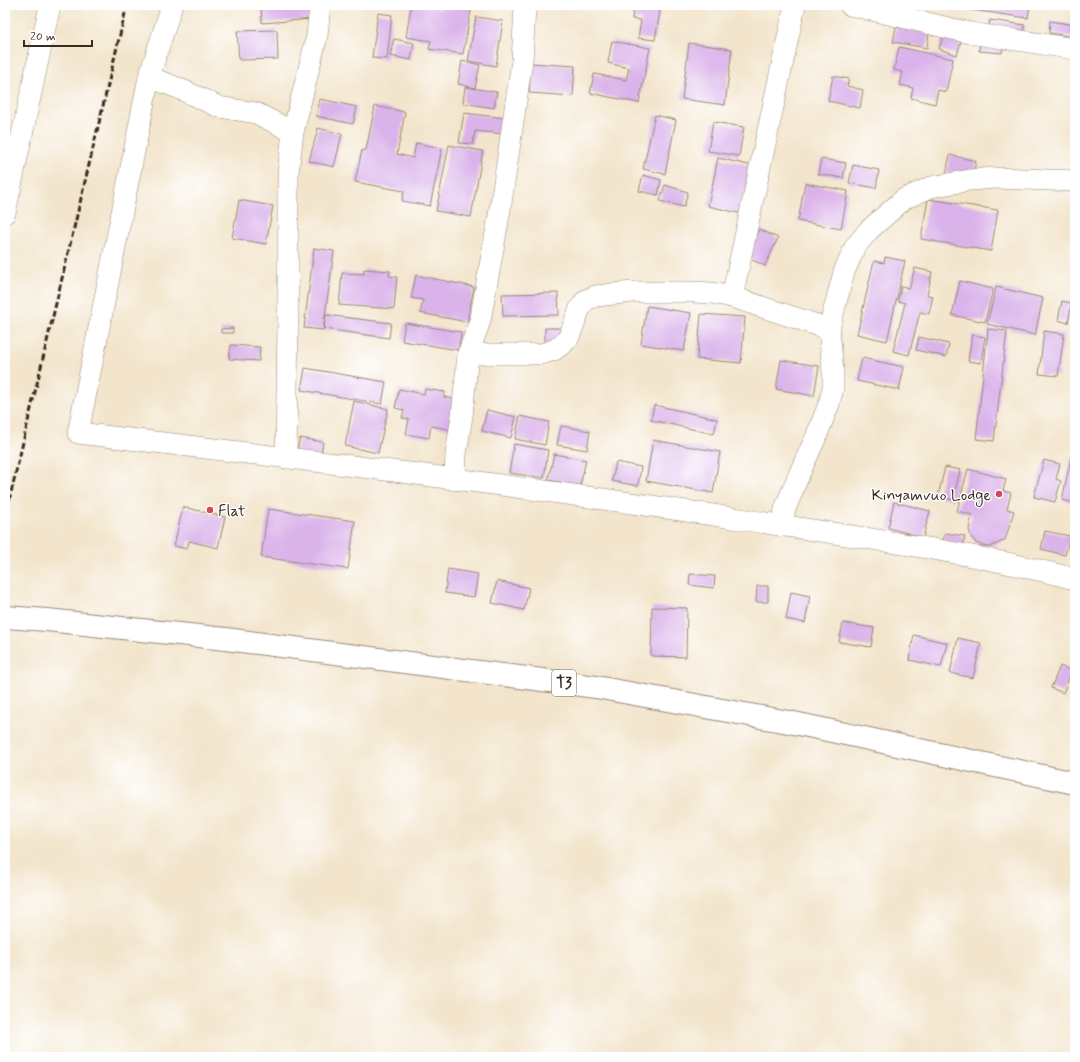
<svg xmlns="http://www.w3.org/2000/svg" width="1080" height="1062" viewBox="0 0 1080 1062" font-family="Mynerve,sans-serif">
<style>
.building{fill:#dab3ea}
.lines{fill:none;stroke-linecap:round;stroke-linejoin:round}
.minor-casing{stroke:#978875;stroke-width:22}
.trunk-casing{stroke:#978875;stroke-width:24}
.minor{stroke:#fff;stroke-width:21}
.trunk{stroke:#fff;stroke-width:22}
.rail{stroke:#3b2a1e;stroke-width:3;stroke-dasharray:6 3;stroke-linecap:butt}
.poi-dot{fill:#d1495b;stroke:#fff;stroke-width:1.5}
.labels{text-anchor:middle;stroke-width:3;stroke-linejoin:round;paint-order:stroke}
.shield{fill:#fff;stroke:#766a62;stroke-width:1}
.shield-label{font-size:15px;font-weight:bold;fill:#3b2a1e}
.poi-label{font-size:16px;fill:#3b2a1e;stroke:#fff;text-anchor:end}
</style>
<rect width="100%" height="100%" fill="#fff"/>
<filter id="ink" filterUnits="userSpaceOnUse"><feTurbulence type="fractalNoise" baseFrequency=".025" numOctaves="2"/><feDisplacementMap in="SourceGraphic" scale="8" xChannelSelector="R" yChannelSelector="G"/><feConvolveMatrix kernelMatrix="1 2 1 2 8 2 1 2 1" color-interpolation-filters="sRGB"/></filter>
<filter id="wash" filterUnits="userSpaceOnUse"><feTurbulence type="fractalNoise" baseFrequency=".012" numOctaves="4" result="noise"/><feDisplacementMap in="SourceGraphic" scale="16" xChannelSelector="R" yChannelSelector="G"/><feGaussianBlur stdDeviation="0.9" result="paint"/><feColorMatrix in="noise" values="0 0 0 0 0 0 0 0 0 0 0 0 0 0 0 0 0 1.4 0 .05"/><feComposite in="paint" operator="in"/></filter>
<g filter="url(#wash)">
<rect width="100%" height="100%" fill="#f3e5cc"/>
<g id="blocks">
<g class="building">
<path d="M261,5H312L313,19L262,23Z"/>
<path d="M411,5L440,9L441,5H472L463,54L429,49L431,41L406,37Z"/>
<path d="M634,5L661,6L655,40L638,38L641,20L632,19Z"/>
<path d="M958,5H1030L1028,18L958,8Z"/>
<path d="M378,13L392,15L387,59L372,58Z"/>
<path d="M476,17L503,21L496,66L468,61Z"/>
<path d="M990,20L1025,25L1023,37L988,32Z"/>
<path d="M1050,21L1075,25V37L1049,33Z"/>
<path d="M896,27L929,33L927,48L893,42Z"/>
<path d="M277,30L278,59L239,60L237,31Z"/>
<path d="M943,36L961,41L957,55L939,49Z"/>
<path d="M394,39L414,43L411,60L390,56Z"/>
<path d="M980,39L1004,41L1002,53L979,51Z"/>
<path d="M612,41L650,48L639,103L590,93L594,74L626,80L629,68L608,63Z"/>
<path d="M689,43L732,49L725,105L682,99Z"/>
<path d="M899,47L953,59L946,92L938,90L935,104L911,98L913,88L900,85L903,72L894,70Z"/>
<path d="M462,61L480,65L475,88L458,84Z"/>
<path d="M531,63L575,66L573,96L529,93Z"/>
<path d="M833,76L849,79L847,86L863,90L860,108L828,101Z"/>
<path d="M465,87L497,92L494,108L463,103Z"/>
<path d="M320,99L357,107L353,124L316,116Z"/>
<path d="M375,106L405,112L397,154L413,158L416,143L442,148L430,206L402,201L404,191L355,182L362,150H366Z"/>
<path d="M464,113L505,118L503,134L475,131L473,144L459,143Z"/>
<path d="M655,115L676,120L665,174L643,169Z"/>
<path d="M713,122L744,127L739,156L708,151Z"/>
<path d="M318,128L342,134L334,167L309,161Z"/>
<path d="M449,145L483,151L471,217L436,211Z"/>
<path d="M950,155L976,161L972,179L946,173Z"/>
<path d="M718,158L753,166L743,214L708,206Z"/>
<path d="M821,159L846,163L843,178L818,174Z"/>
<path d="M853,165L879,170L876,188L849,183Z"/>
<path d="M643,175L661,180L658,195L639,191Z"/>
<path d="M805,183L848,191L841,229L798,221Z"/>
<path d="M665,185L688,192L684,207L660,201Z"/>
<path d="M928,199L998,210L991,251L921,239Z"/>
<path d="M239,200L273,206L266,244L232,238Z"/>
<path d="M759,229L778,238L765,266L746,257Z"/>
<path d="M314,248L334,251L323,330L304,328Z"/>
<path d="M885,257L905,261L887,341L857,334L874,261L884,263Z"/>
<path d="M915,268L932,272L927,295L933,296L929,314L920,312L909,355L893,351L905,303L898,301L901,286L909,288Z"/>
<path d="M364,269L390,271L389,276L397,277L394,309L339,305L342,273L364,274Z"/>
<path d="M416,275L474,287L467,322L420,313L423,300L411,298Z"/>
<path d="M960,281L993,289L985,322L952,315Z"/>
<path d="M996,287L1043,298L1035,335L987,324Z"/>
<path d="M558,293L559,315L503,316L502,294Z"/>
<path d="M1062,301L1072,303L1068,323L1058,320Z"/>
<path d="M647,306L691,313L684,351L641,344Z"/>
<path d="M701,314L745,317L741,363L697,359Z"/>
<path d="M326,315L391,323L389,338L324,329Z"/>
<path d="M405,323L461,332L459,350L402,341Z"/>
<path d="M233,328V333H221V329Z"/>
<path d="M545,328H561L562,347H545Z"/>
<path d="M988,329L1007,331L994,441L976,439Z"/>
<path d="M1044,331L1064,334L1058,376L1039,374Z"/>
<path d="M972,335L985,337L981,363L968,361Z"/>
<path d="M919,337L949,344L946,357L916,350Z"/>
<path d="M231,345L260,347L259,361L229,359Z"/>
<path d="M862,358L904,367L899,390L857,381Z"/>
<path d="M781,360L819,366L814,396L776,389Z"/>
<path d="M305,368L386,382L382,404L301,390Z"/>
<path d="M399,389L424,394L425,389L445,392L444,397L459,400L454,430L431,426L429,438L406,434L409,419L402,418L404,410L395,408Z"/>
<path d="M354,401L388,409L378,453L345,446Z"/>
<path d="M654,405L717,419L714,434L651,420Z"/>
<path d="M487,410L516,417L511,438L482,431Z"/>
<path d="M520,416L549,422L545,445L515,439Z"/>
<path d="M561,426L590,431L587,450L557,445Z"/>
<path d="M300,438L323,442L320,461L296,456Z"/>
<path d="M653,440L720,452L713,493L646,481Z"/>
<path d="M514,444L548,450L544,478L509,473Z"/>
<path d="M554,454L586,460L580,486L548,480Z"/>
<path d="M1071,458L1075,459V503L1062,500Z"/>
<path d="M1044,460L1060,464L1056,479L1061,481L1055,502L1034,497Z"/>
<path d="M616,462L641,467L638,486L612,481Z"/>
<path d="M945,467L960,470L953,500L938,496Z"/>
<path d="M968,469L1006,479L1003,491L1011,493L1007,509L1014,511L1005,540L990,547L983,546L976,543L971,537L969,530L970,523L972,515L957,511Z"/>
<path d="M894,502L930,511L923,537L888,528Z"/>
<path d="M183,507L225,517L218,548L189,541L187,549L174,546Z"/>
<path d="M268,509L355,521L348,569L261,557Z"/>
<path d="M1045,531L1070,536L1065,555L1041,549Z"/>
<path d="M945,533L965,536L963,545L943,541Z"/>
<path d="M448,569L478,574L474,597L445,593Z"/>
<path d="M690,574L715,576L714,588L689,585Z"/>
<path d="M497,581L529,588L524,610L492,603Z"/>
<path d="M757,586H768V602H756Z"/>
<path d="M791,592L810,596L805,623L786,619Z"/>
<path d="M652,607L687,608L686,657L651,656Z"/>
<path d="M843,623L874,628L871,647L839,642Z"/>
<path d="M914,635L947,643L941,667L909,660Z"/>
<path d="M958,638L981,643L973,678L950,673Z"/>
<path d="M1060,666L1072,671L1063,693L1051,688Z"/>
</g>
</g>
</g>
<g filter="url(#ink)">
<use href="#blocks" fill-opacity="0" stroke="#978875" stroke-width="1"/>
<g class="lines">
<g class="minor-casing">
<g id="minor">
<path d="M172,5L149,77L78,433C301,459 524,486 746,520C856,537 967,551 1075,579"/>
<path d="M850,5L970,33L1075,49"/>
<path d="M149,77L178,88L219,107L256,113L293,132"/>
<path d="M5,213L50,5"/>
<path d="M732,297L795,5"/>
<path d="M468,354H541L554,350L563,344L569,337L580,308L586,300L596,296L632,292H692L712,293L732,297L829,329"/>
<path d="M286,458L288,324V173L293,132L317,36L320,5"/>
<path d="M455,480L456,454L462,416L468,354L480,321L500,210L522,61L525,7L524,5"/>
<path d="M782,526L785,509L800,472L816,437L829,404L833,388V372L829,329L844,272L855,247L869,230L904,199L931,187L970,180L995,178L1075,181"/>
</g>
</g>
<g class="trunk-casing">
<path id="trunk" d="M5,617L47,620L226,639L596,687L794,723L1075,783"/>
</g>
<use href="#minor" class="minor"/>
<use href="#trunk" class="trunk"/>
<path class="rail" d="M5,518L127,5"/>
</g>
</g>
<g class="poi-dot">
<circle cx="999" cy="494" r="4"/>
<circle cx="210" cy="510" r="4"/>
</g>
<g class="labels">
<rect class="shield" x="552" y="670" width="24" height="26" rx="3"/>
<g class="shield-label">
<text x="564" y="688">T3</text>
</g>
<g class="poi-label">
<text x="991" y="500">Kinyamvuo Lodge</text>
<text x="218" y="516" text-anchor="start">Flat</text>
</g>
</g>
<rect width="1080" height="1062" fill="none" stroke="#fff" stroke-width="20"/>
<path d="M24 40v6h68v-6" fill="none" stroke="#3b2a1e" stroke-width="2"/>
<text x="30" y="40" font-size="12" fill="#3b2a1e" stroke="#ffffff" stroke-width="3" paint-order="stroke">20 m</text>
</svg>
